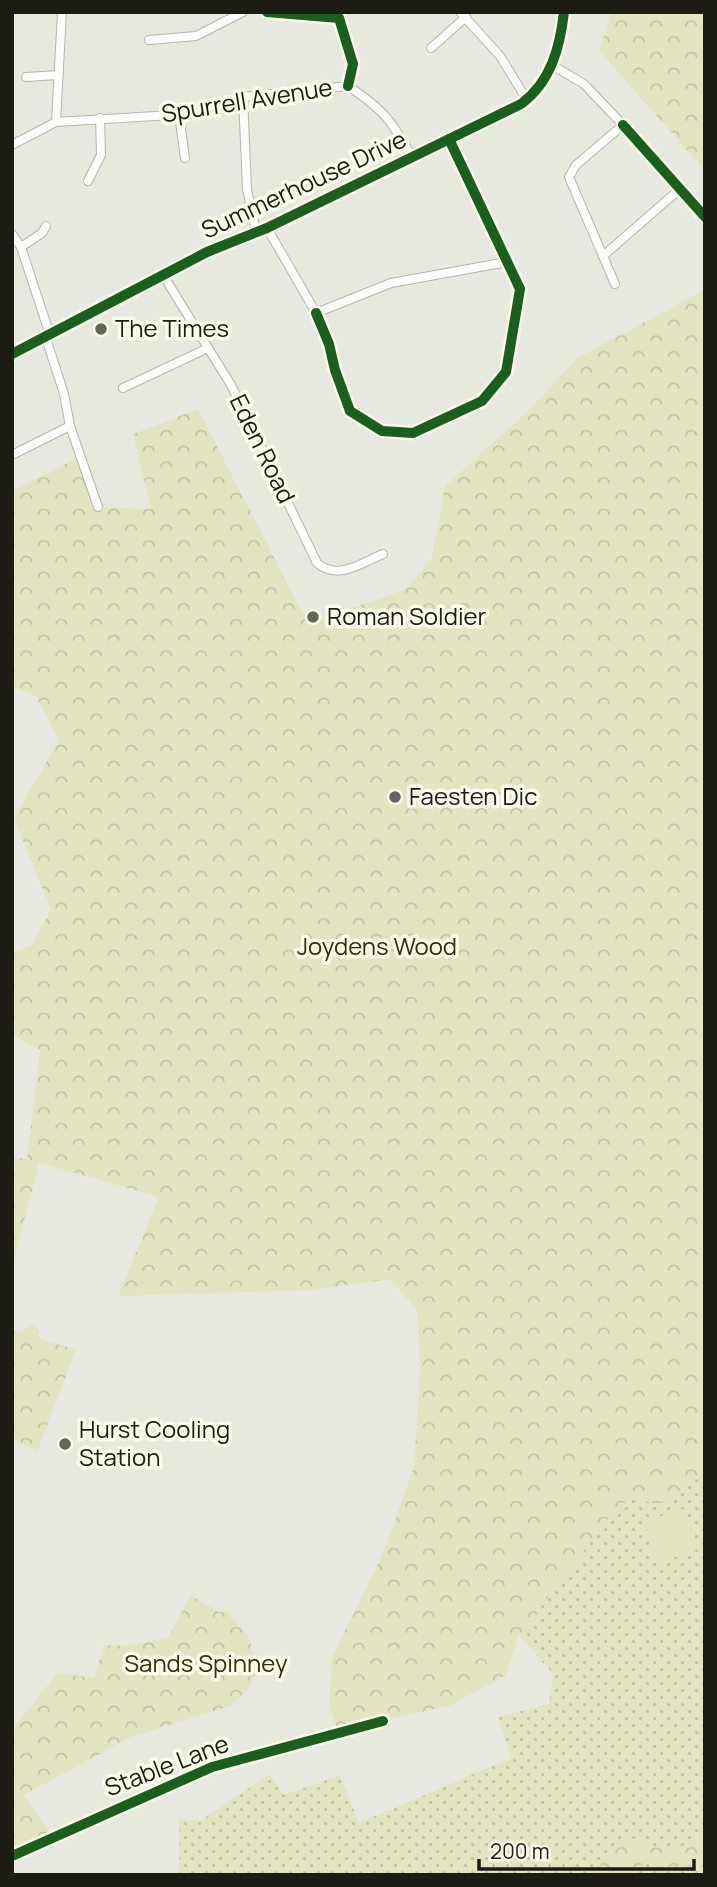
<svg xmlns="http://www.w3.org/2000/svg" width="717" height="1887" viewBox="0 0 717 1887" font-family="Manrope,sans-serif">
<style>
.grass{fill:url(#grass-dots)}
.forest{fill:url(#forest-crowns)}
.pitch{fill:#e3e5c2}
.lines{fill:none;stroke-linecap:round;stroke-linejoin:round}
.street-casing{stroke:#b6b6af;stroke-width:10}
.street{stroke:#fcfcfa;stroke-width:8}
.cycleway-casing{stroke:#f9fae8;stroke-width:15}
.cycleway{stroke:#1b5e20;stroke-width:10}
.poi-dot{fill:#63645b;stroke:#f9fae8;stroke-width:2.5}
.labels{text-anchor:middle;stroke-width:7;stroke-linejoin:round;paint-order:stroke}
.street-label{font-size:24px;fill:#1c1c15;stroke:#f9fae8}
.poi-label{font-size:24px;fill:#1c1c15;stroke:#f9fae8;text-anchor:start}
.park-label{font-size:24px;fill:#313107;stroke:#f9fae8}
</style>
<defs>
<pattern id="grass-dots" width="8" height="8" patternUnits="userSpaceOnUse" patternTransform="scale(1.75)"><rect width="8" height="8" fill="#e3e5c2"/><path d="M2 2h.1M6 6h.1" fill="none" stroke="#c2c4a6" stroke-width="1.8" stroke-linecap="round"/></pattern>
<pattern id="forest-crowns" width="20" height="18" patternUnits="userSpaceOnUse" patternTransform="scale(1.75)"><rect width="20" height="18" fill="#e3e5c2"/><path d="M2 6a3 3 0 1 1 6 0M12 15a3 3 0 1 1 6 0" fill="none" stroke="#c2c4a6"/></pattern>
</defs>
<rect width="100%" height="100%" fill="#e8e9de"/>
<path class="grass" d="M705,1473V1875H179V1819L200,1821L270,1774L284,1795L340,1775L359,1823L511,1758L498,1717L549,1704L553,1674L519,1635L619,1505Z"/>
<g class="forest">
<path d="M611,12H705V170L599,51Z"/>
<path d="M705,290V1474L658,1504L635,1499L619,1505L519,1635L505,1676L449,1706L338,1730L329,1706L332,1658L382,1555L414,1468L420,1366L417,1311L391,1279L313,1290L118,1296L159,1197L39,1163L12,1268V1157L27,1159L40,1050L12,1034V953L32,945L51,910L14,818L59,740L36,696L12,687V491L75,459L97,507L151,509L133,434L198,409L308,624L406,589L432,558L445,486L530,409L577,358Z"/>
<path d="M31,1324L38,1329L39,1338L76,1350L37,1452L12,1438V1330L22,1332Z"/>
<path d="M191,1595L219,1612L227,1611L249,1637L257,1672L248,1690L230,1706L131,1737L24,1795L51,1834L12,1852V1730L57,1673L94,1678L104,1645L125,1646L168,1638Z"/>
<path d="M701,1836L705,1838V1852L694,1865L658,1867L647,1862L629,1875H595L604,1858L611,1857L623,1838C642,1836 656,1853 676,1849C684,1848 694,1840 701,1836Z"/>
</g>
<path class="pitch" d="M684,1509L697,1550L656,1563L644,1521Z"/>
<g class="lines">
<g class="street-casing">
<g id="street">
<path d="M267,12L339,18L353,64L348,86"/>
<path d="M460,12L500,56L527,100"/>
<path d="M149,40L196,36L243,12"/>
<path d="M431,48L466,17"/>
<path d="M552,65L584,84L623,125L576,165L569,177L603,256L681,188"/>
<path d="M26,77L58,75"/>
<path d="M243,97L247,189L256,232"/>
<path d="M179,114L185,158"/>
<path d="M56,122L62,12"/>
<path d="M623,125L705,217"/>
<path d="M12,145L56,122L205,113L229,107L243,97L348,86C384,110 391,120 412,157"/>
<path d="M88,181L101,155L100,118"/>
<path d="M267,228L316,313L391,283L507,262"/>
<path d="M12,234L21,247L50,335"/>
<path d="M21,247L42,233L46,226"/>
<path d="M603,256L615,284"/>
<path d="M163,275L231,385L317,563C338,581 361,563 383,554"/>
<path d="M316,313L329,344L335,370L350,411L382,431L413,433L482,401L506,372L520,289L449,139"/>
<path d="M46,338L64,394L70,426L98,507"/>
<path d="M12,354L207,252L267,228L521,104C551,82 560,47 564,12"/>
<path d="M123,388L208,348"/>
<path d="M12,455L70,426"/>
<path d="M12,1856L212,1767L383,1721"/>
</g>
</g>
<use href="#street" class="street"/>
<g class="cycleway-casing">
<g id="cycleway">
<path d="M267,12L339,18L353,64L348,86"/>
<path d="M623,125L705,217"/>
<path d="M316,313L329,344L335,370L350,411L382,431L413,433L482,401L506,372L520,289L449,139"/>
<path d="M12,354L207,252L267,228L521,104C551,82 560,47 564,12"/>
<path d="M12,1856L212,1767L383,1721"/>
</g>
</g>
<use href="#cycleway" class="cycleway"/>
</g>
<g class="poi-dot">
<circle cx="101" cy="329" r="7"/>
<circle cx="313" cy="617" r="7"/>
<circle cx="395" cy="797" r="7"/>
<circle cx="65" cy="1444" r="7"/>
</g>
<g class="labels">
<g class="street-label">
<text transform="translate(247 101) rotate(-9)" y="8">Spurrell Avenue</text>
<text transform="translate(304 185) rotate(-25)" y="8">Summerhouse Drive</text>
<text transform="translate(262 449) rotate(64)" y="8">Eden Road</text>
<text transform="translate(167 1766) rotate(-21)" y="8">Stable Lane</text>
</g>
<g class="poi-label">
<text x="115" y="337">The Times</text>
<text x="327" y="625">Roman Soldier</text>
<text x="409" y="805">Faesten Dic</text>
<text x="79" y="1438">Hurst Cooling<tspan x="79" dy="28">Station</tspan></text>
</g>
<g class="park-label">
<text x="377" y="955">Joydens Wood</text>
<text x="206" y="1672">Sands Spinney</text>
</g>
</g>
<rect width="717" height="1887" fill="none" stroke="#1c1c15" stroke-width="28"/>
<path d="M479 1859v10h215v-10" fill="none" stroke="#1c1c15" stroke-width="3.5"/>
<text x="490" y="1859" font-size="21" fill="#1c1c15" stroke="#f9fae8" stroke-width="5" paint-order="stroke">200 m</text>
</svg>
